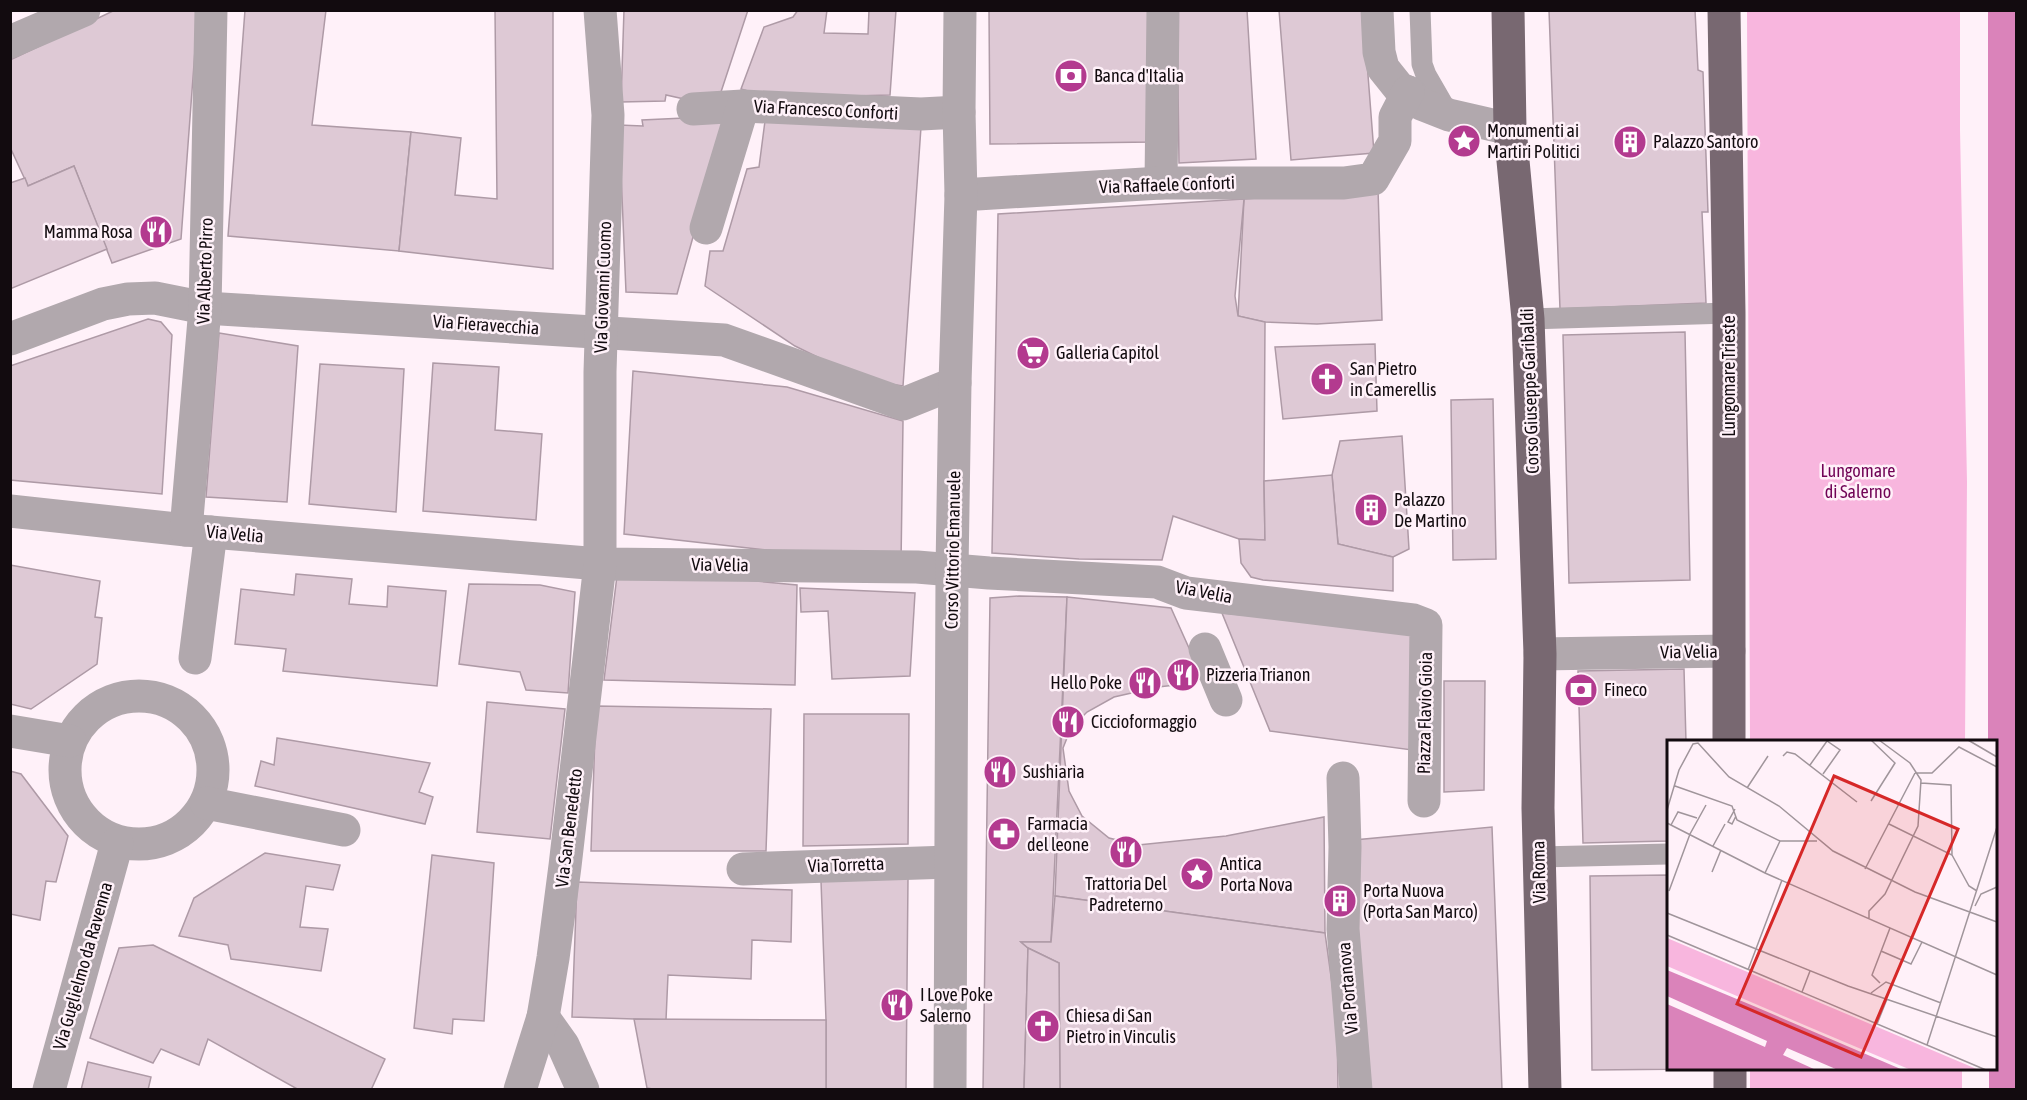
<svg xmlns="http://www.w3.org/2000/svg" width="2027" height="1100" viewBox="0 0 2027 1100" font-family="'Asap Condensed',sans-serif">
<style>
.green{fill:#f8b6de}
.water{fill:#da83ba}
.building{fill:#dec9d5;stroke:#ae9aa6;stroke-width:1.5}
.lines{fill:none;stroke-linecap:round;stroke-linejoin:round}
.lane{stroke:#b1a8ad;stroke-width:21}
.street{stroke:#b1a8ad;stroke-width:33}
.primary{stroke:#786871;stroke-width:33}
.labels{text-anchor:middle;stroke-width:5;stroke-linejoin:round;paint-order:stroke}
.poi-label{font-size:18px;fill:#120b0f;stroke:#fff1f9;text-anchor:start}
.street-label{font-size:18px;fill:#120b0f;stroke:#fff1f9}
.park-label{font-size:18px;fill:#710356;stroke:#fff1f9}
.inset-road{fill:none;stroke:#a0959b;stroke-width:1.5}
.view{fill:#d62828;fill-opacity:0.15;stroke:#d62828;stroke-width:3}
.inset-edge{fill:none;stroke:#120b0f;stroke-width:3}
</style>
<rect width="100%" height="100%" fill="#fff1f9"/>
<g class="green">
<path d="M1747,11H1960V130L1967,482L1965,741H1750Z"/>
<rect x="1750" y="1069" width="212" height="20"/>
</g>
<path class="water" d="M1988,11H2016V1090L1989,1089V1069L1996,1068V742L1988,741Z"/>
<g class="building">
<path d="M115,10H198L181,239L112,263L74,166L28,186L10,147V60Z"/>
<path d="M245,10H326L312,125L411,132L399,251L228,236Z"/>
<path d="M495,10H553V269L399,251L411,132L461,138L455,195L497,199Z"/>
<path d="M624,10H748L719,98L693,101L666,95L665,101L621,102Z"/>
<path d="M798,10H827L824,33L868,34L869,10H896L890,95L772,98L741,89L764,27L793,17Z"/>
<path d="M989,10H1151L1152,142L990,144Z"/>
<path d="M1177,10H1247L1256,159L1179,163Z"/>
<path d="M1279,10H1363L1374,153L1291,160Z"/>
<path d="M1549,10H1695L1698,70L1703,72L1708,212H1702L1706,303L1560,309Z"/>
<path d="M727,116L677,294L626,292L619,125L643,126L642,120Z"/>
<path d="M765,121L921,127L903,386L864,380L795,346L705,286L710,251H723L747,169L759,167Z"/>
<path d="M74,166L107,249L10,289V183L25,178L28,186Z"/>
<path d="M1378,189L1382,320L1317,324L1265,322L1238,316L1244,199Z"/>
<path d="M1244,199L1235,296L1238,316L1265,322L1264,481L1265,540L1239,539L1173,516L1162,560L1079,559L992,553L998,214Z"/>
<path d="M148,319L161,322L172,335L162,494L10,480V366Z"/>
<path d="M1685,332L1690,580L1569,583L1563,335Z"/>
<path d="M219,333L298,346L287,502L206,497Z"/>
<path d="M1375,344L1377,411L1283,419L1275,347Z"/>
<path d="M433,363L499,367L495,430L542,434L536,520L423,511Z"/>
<path d="M320,364L404,369L396,512L309,504Z"/>
<path d="M633,371L787,387L903,421L901,565L624,534Z"/>
<path d="M1493,399L1496,559L1453,560L1451,400Z"/>
<path d="M1402,436L1409,549L1393,557L1338,544L1332,475L1340,441Z"/>
<path d="M1332,475L1338,544L1393,557V591L1263,580L1251,577L1241,563L1239,539L1265,540L1264,481Z"/>
<path d="M10,565L100,581L95,617L102,618L97,664L31,709L10,704Z"/>
<path d="M618,568L797,585L795,685L604,680Z"/>
<path d="M296,574L352,579L349,604L387,607L388,586L446,591L437,686L283,671L286,649L235,644L241,589L294,595Z"/>
<path d="M469,584L540,585L575,592L568,693L526,690L520,672L459,664Z"/>
<path d="M800,588L915,593L910,676L832,679L828,611L801,612Z"/>
<path d="M1019,596L1067,597L1051,942H1021L1028,948L1024,1090H983L990,598Z"/>
<path d="M1067,597L1171,608L1202,677L1193,683L1158,687L1114,697L1087,712L1071,728L1063,748L1069,791L1082,816L1109,838L1138,845L1226,836L1324,817L1325,933L1055,896Z"/>
<path d="M1222,613L1414,631L1412,750L1270,731Z"/>
<path d="M1684,669L1686,742H1668V841L1583,843L1578,671Z"/>
<path d="M1444,681H1485L1484,790L1444,792Z"/>
<path d="M487,702L565,709L550,839L477,832Z"/>
<path d="M596,706L771,709L766,851H591Z"/>
<path d="M804,714H909L908,844L803,846Z"/>
<path d="M277,738L430,763L419,792L433,797L425,824L255,786L261,761L274,765Z"/>
<path d="M10,771L21,774L68,836L56,882L46,881L40,920L10,914Z"/>
<path d="M1492,827L1502,1090H1361L1354,840Z"/>
<path d="M265,853L340,865L333,890L306,886L300,927L328,929L321,971L231,959L228,945L179,936L194,898Z"/>
<path d="M432,855L494,863L484,1021L453,1019L452,1034L414,1028Z"/>
<path d="M1668,875V1068L1694,1069L1592,1070L1590,876Z"/>
<path d="M908,878L906,1090H826V1020L821,881Z"/>
<path d="M577,882L792,890L791,942L752,940L751,979L668,975L666,1020L572,1017Z"/>
<path d="M1055,896L1325,933L1337,1020L1338,1090H1060L1059,963L1028,948L1021,942H1051Z"/>
<path d="M153,945L385,1059L371,1090H299L208,1039L199,1065L161,1049L153,1063L90,1038L119,948Z"/>
<path d="M1028,948L1059,963L1060,1090H1024Z"/>
<path d="M634,1019L826,1020V1090H658L647,1088Z"/>
<path d="M88,1062L151,1077L148,1090H81Z"/>
</g>
<g class="lines">
<g class="lane">
<path d="M1420,10L1422,64L1426,75L1449,115"/>
<path d="M1528,319L1729,313"/>
<path d="M1539,857L1668,854"/>
</g>
<g class="street">
<path d="M1377,10L1379,52L1383,68L1399,88L1408,92L1421,104L1449,115L1510,129"/>
<path d="M10,42L84,10"/>
<path d="M693,109L743,106L921,114L959,112"/>
<path d="M1161,183L1163,10"/>
<path d="M961,195L1161,183H1344L1373,179L1395,141V117L1408,92"/>
<path d="M706,228L743,106"/>
<path d="M10,339L103,304L128,299L155,298L205,308L724,340L903,404L955,383"/>
<path d="M10,511L186,530L600,564L917,567L989,573L1157,582L1186,593L1413,620L1426,625L1424,801"/>
<path d="M186,530L205,308L211,10"/>
<path d="M1205,649L1226,700"/>
<path d="M1540,654L1729,651"/>
<path d="M195,658L211,532"/>
<circle cx="139" cy="770" r="74"/>
<path d="M10,731L70,741"/>
<path d="M1343,778L1345,847L1343,929L1356,1090"/>
<path d="M206,803L344,830"/>
<path d="M743,869L950,862"/>
<path d="M543,1017L563,1045L583,1090"/>
<path d="M49,1090L117,843"/>
<path d="M520,1090L543,1017L553,958L565,866L600,564V372L608,115L600,10"/>
<path d="M950,1090L952,570L955,383L961,195L959,112L960,10"/>
</g>
<g class="primary">
<path d="M1508,10L1510,129L1528,319L1540,654L1538,808L1545,1090"/>
<path d="M1724,10L1729,313V742"/>
<path d="M1730,1068V1090"/>
</g>
</g>
<defs>
<g id="bank-disc" transform="scale(1.725)"><circle r="9.5" fill="#b33a8f" stroke="#fff1f9"/><path d="M-6-4H6V4H-6ZM0-2.3a2.3 2.3 0 1 0 0 4.6a2.3 2.3 0 1 0 0-4.6Z" fill="#fff"/></g>
<g id="sight-disc" transform="scale(1.725)"><circle r="9.5" fill="#b33a8f" stroke="#fff1f9"/><path d="M0-6L1.8-2.2L6-1.7L2.9 1.2L3.7 5.4L0 3.3L-3.7 5.4L-2.9 1.2L-6-1.7L-1.8-2.2Z" fill="#fff"/></g>
<g id="building-disc" transform="scale(1.725)"><circle r="9.5" fill="#b33a8f" stroke="#fff1f9"/><path d="M-4-6H4V6H1V3H-1V6H-4ZM-2.5-4.3h1.7v1.8h-1.7ZM.8-4.3h1.7v1.8H.8ZM-2.5-1h1.7V.8h-1.7ZM.8-1h1.7V.8H.8Z" fill="#fff"/></g>
<g id="restaurant-disc" transform="scale(1.725)"><circle r="9.5" fill="#b33a8f" stroke="#fff1f9"/><path d="M-5-6h1v4h1v-4h1v4h1v-4h1v5L-1.5 .5V6h-2V.5L-5-1ZM5-6V6H3V1.5H1.5Q1.5-4 5-6Z" fill="#fff"/></g>
<g id="supermarket-disc" transform="scale(1.725)"><circle r="9.5" fill="#b33a8f" stroke="#fff1f9"/><path d="M-6-5.5h2.5l.6 2H6L4.5 2H-2.5L-4.4-4H-6ZM-1.5 3.2a1.3 1.3 0 1 0 .1 0ZM3 3.2a1.3 1.3 0 1 0 .1 0Z" fill="#fff"/></g>
<g id="church-disc" transform="scale(1.725)"><circle r="9.5" fill="#b33a8f" stroke="#fff1f9"/><path d="M-1.2-6h2.4v3.5h3.3v2.4h-3.3V6h-2.4V-.1h-3.3v-2.4h3.3Z" fill="#fff"/></g>
<g id="pharmacy-disc" transform="scale(1.725)"><circle r="9.5" fill="#b33a8f" stroke="#fff1f9"/><path d="M-2-6h4v4h4v4h-4v4h-4v-4h-4v-4h4Z" fill="#fff"/></g>
</defs>
<g fill-rule="evenodd">
<use href="#bank-disc" x="1071" y="76"/>
<use href="#sight-disc" x="1464" y="141"/>
<use href="#building-disc" x="1630" y="142"/>
<use href="#restaurant-disc" x="156" y="232"/>
<use href="#supermarket-disc" x="1033" y="353"/>
<use href="#church-disc" x="1327" y="379"/>
<use href="#building-disc" x="1371" y="510"/>
<use href="#restaurant-disc" x="1183" y="675"/>
<use href="#restaurant-disc" x="1145" y="683"/>
<use href="#bank-disc" x="1581" y="690"/>
<use href="#restaurant-disc" x="1068" y="722"/>
<use href="#restaurant-disc" x="1000" y="772"/>
<use href="#pharmacy-disc" x="1004" y="834"/>
<use href="#restaurant-disc" x="1126" y="852"/>
<use href="#sight-disc" x="1197" y="874"/>
<use href="#building-disc" x="1340" y="901"/>
<use href="#restaurant-disc" x="897" y="1005"/>
<use href="#church-disc" x="1043" y="1026"/>
</g>
<g class="labels">
<g class="poi-label">
<text x="1094" y="82">Banca d'Italia</text>
<text x="1487" y="137">Monumenti ai<tspan x="1487" dy="21">Martiri Politici</tspan></text>
<text x="1653" y="148">Palazzo Santoro</text>
<text x="133" y="238" text-anchor="end">Mamma Rosa</text>
<text x="1056" y="359">Galleria Capitol</text>
<text x="1350" y="375">San Pietro<tspan x="1350" dy="21">in Camerellis</tspan></text>
<text x="1394" y="506">Palazzo<tspan x="1394" dy="21">De Martino</tspan></text>
<text x="1206" y="681">Pizzeria Trianon</text>
<text x="1122" y="689" text-anchor="end">Hello Poke</text>
<text x="1604" y="696">Fineco</text>
<text x="1091" y="728">Ciccioformaggio</text>
<text x="1023" y="778">Sushiarìa</text>
<text x="1027" y="830">Farmacia<tspan x="1027" dy="21">del leone</tspan></text>
<text x="1220" y="870">Antica<tspan x="1220" dy="21">Porta Nova</tspan></text>
<text x="1126" y="890" text-anchor="middle">Trattoria Del<tspan x="1126" dy="21">Padreterno</tspan></text>
<text x="1363" y="897">Porta Nuova<tspan x="1363" dy="21">(Porta San Marco)</tspan></text>
<text x="920" y="1001">I Love Poke<tspan x="920" dy="21">Salerno</tspan></text>
<text x="1066" y="1022">Chiesa di San<tspan x="1066" dy="21">Pietro in Vinculis</tspan></text>
</g>
<g class="street-label">
<text transform="translate(826 110) rotate(3)" y="6">Via Francesco Conforti</text>
<text transform="translate(1167 185) rotate(-2)" y="6">Via Raffaele Conforti</text>
<text transform="translate(205 271) rotate(-88)" y="6">Via Alberto Pirro</text>
<text transform="translate(603 287) rotate(-88)" y="6">Via Giovanni Cuomo</text>
<text transform="translate(486 325) rotate(4)" y="6">Via Fieravecchia</text>
<text transform="translate(1729 376) rotate(-90)" y="6">Lungomare Trieste</text>
<text transform="translate(1530 391) rotate(-92)" y="6">Corso Giuseppe Garibaldi</text>
<text transform="translate(235 534) rotate(5)" y="6">Via Velia</text>
<text transform="translate(953 550) rotate(-89)" y="6">Corso Vittorio Emanuele</text>
<text transform="translate(720 565) rotate(1)" y="6">Via Velia</text>
<text transform="translate(1204 592) rotate(11)" y="6">Via Velia</text>
<text transform="translate(1689 652) rotate(-1)" y="6">Via Velia</text>
<text transform="translate(1425 713) rotate(-89)" y="6">Piazza Flavio Gioia</text>
<text transform="translate(569 828) rotate(-83)" y="6">Via San Benedetto</text>
<text transform="translate(846 865) rotate(-2)" y="6">Via Torretta</text>
<text transform="translate(1539 872) rotate(-91)" y="6">Via Roma</text>
<text transform="translate(83 966) rotate(-74)" y="6">Via Guglielmo da Ravenna</text>
<text transform="translate(1348 988) rotate(-95)" y="6">Via Portanova</text>
</g>
<g class="park-label">
<text x="1858" y="477">Lungomare<tspan x="1858" dy="21">di Salerno</tspan></text>
</g>
</g>
<g transform="translate(1667 740)">
<rect width="330" height="330" fill="#fff1f9"/>
<path d="M0,198L312,330H244L142,287L0,226Z" fill="#f8b6de"/>
<path d="M0,230L89,267L236,330H0Z" fill="#da83ba"/>
<path d="M0,256L100,301L98,307L0,264ZM120,308L171,330H149L116,315Z" fill="#fff1f9"/>
<path class="inset-road" d="M301,0L330,17M116,16L120,12L128,14L190,62M143,25L160,1L173,10L156,34M248,33H265L292,7L330,27M254,43L284,45L285,115M8,46L65,66L70,80L113,101H150M80,48L101,16M204,61L228,23L204,0M68,69L61,82L65,84L69,76M0,70L12,30L26,4L31,3L62,37L112,66L166,111L248,152L330,182M0,83L98,133L330,235M222,84L285,115L302,146L310,151M4,85L11,72L30,78M46,106L58,84M198,129L248,33M45,132L54,110M98,133L113,101M2,151L23,94L39,65M308,166L314,154L330,147M0,173L181,246L330,297M202,178V171L218,154L251,86L254,40L243,23L212,0M0,195L319,330M214,211L244,224L255,202M81,230L115,140M213,243L205,235L223,188M135,252L143,231M204,253L219,242L274,263M210,284L220,259M260,305L330,87"/>
<path class="view" d="M167,36L291,89L194,317L70,264Z"/>
<rect width="330" height="330" class="inset-edge"/>
</g>
<rect width="2027" height="1100" fill="none" stroke="#120b0f" stroke-width="24"/>
</svg>
